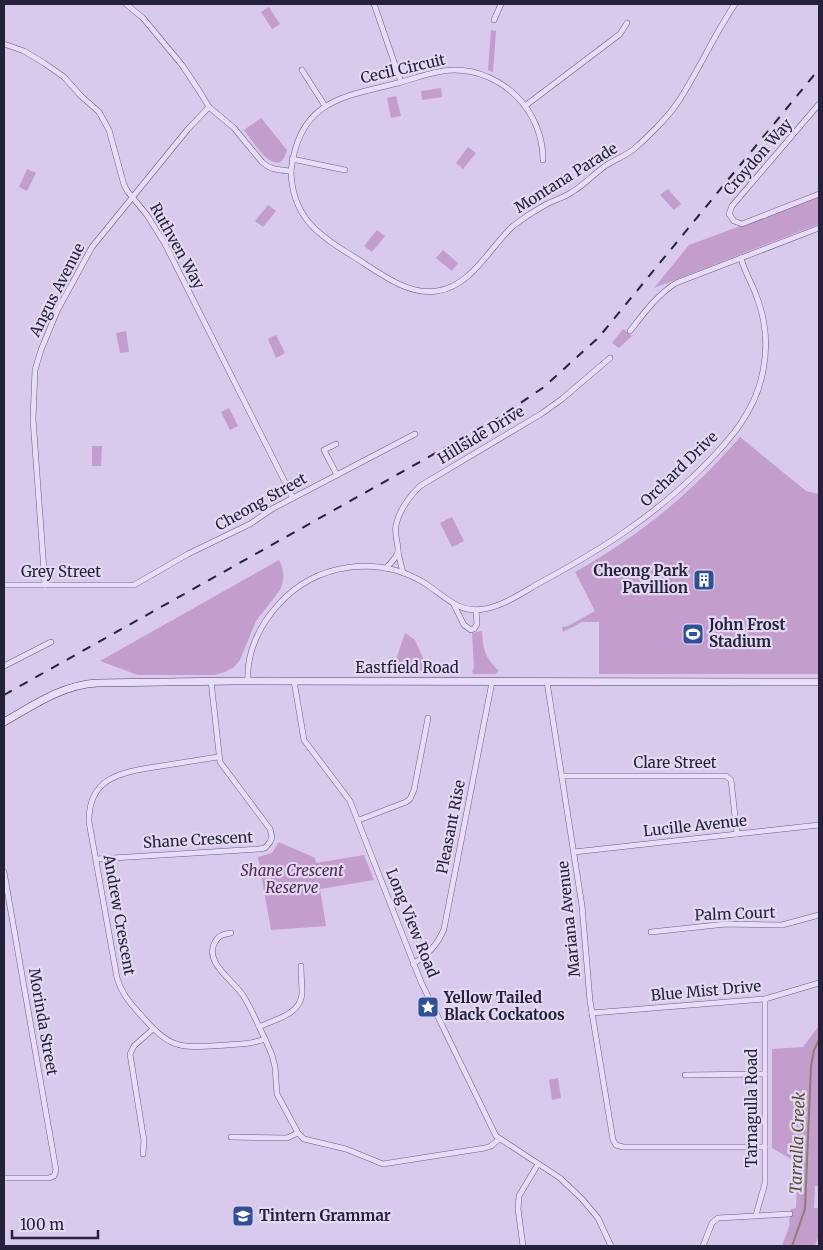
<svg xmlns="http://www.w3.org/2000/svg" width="823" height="1250" viewBox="0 0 823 1250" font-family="Merriweather,serif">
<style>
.green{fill:#c39dcb}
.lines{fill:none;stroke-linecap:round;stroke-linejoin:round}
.stream{stroke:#907f70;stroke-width:2}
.minor-casing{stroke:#685e89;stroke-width:6}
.secondary-casing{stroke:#4a416b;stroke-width:8}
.minor{stroke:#e8dcf8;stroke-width:5}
.secondary{stroke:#e8dcf8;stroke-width:7}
.rail{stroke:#26213a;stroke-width:2;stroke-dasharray:9 9;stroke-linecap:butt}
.labels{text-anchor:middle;stroke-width:4.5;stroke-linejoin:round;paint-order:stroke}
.street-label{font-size:15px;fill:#26213a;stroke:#e4d9f5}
.poi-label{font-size:15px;font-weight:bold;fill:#26213a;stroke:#e4d9f5;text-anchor:start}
.park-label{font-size:15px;font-style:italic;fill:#532955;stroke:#e4d9f5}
.water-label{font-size:16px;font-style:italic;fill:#594b31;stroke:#e4d9f5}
</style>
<rect width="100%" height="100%" fill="#d8c9ed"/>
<g class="green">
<path d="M269,7L280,24L272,29L261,12Z"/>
<path d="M491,30L496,31L493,72L488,70Z"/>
<path d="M441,88L442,97L422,100L421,91Z"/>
<path d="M396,96L401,116L391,118L387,98Z"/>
<path d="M261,118L287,150C278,184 253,141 244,130Z"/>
<path d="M468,147L476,153L463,169L456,163Z"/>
<path d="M27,169L36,173L27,191L19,187Z"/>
<path d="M668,189L681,204L674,210L660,195Z"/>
<path d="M819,197V224L654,288L689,245Z"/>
<path d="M268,205L276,211L263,227L255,221Z"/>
<path d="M377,230L385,236L372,252L364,246Z"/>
<path d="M443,250L458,263L452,271L436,258Z"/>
<path d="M623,329L632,336L619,348L612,343Z"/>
<path d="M126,331L129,352L120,353L116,333Z"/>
<path d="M276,335L285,353L276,358L268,339Z"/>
<path d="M229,408L238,426L230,430L221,412Z"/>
<path d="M740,437L806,491L819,494V674H599V622H582L563,632L562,627L568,626L595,611L575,572C638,537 693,492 740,437Z"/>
<path d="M92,446H102L101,466H92Z"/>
<path d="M452,517L464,541L452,547L440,523Z"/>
<path d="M279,560C284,570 285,579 280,590L256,621L240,660L234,667L225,672L214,675H138L100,661Z"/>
<path d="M482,631C483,650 485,657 499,671L495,674H473L472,672L474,668L472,633Z"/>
<path d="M405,633L415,640L430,674H391Z"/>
<path d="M279,842L315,858L316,863L364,855L374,880L320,889L326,926L271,930L258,857L272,853Z"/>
<path d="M819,1026V1186H815L814,1208H819V1234L815,1246H782L790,1224L789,1222L791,1209L796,1208L798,1163L772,1148V1049L803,1047Z"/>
<path d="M558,1078L561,1098L552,1100L549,1080Z"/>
</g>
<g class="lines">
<path class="stream" d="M792,1246L805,1209L811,1066L814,1050L819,1040"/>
<g class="minor-casing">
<g id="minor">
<path d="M126,4L143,18L182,65L198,89L209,107L234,128L262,162C270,170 280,170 291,171C292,215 316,234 351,255C376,270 406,296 437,291C472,286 489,248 513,226C522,219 534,211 545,205C553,200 564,198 572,192C584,185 594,174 605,166C614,160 625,156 634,149C648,137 668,117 678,102C699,70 714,35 735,4"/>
<path d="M374,4L401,82"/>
<path d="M494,20L501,4"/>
<path d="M4,44L24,51L44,63L64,77L81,96L99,112L109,130L124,185L128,192L147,215L165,244L293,498"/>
<path d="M302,70L325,106"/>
<path d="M819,104L732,206L729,214L734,221L742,224L819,194"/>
<path d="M525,106L620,34L627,23"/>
<path d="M292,159L345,170"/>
<path d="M291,171C299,101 341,97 398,83C417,78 435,70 454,70C503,70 543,111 543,160"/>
<path d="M630,331C644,313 657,295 676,283L819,228"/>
<path d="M336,444L324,450L337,475"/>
<path d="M398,552L403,573"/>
<path d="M386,568C390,564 396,558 398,552C399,546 394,535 396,525C399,511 410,496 420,486L541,414L562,399L610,358"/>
<path d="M4,585H134L188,554L250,524L272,509L415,434"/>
<path d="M45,585L33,419L35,370L41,350L57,311L92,247L188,129L209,107"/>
<path d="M454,605L464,625L471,630L474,629L477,624L476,610"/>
<path d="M4,666L51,642"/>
<path d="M248,681C246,653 260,624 279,604C316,563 377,555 423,582C444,595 458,614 484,609C504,606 525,591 543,581C604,548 654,516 704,466C731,439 756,410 763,371C768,346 766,320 756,295C752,283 744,271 741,258"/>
<path d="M294,681L304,740L350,801L421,982L496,1136L560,1178L582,1199L598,1218L611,1246"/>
<path d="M547,682L582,906L590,1001L613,1140L616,1145L623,1147H765"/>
<path d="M218,757C199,760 180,763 161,766C125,772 88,775 89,822L117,978C121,992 129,1002 139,1013C172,1051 179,1048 227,1045C240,1044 253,1044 265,1039L272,1055L275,1067L277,1094L298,1133L304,1139L346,1149L383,1164L485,1148L491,1146L499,1139"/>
<path d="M562,776H726L731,780L737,834"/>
<path d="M359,820L406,802L410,799L414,790L428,718"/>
<path d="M574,852L819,825"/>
<path d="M96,859L259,849L265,848L270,842L272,837L270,829L220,762L211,681"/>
<path d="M4,872L56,1170L54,1176L49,1178H4"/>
<path d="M651,932L726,924L782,925L819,915"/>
<path d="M231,933C224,934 219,935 215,942C203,963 235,981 244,997C252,1010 258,1025 265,1039"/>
<path d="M413,964C428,954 437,946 444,929L492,682"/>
<path d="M592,1013L765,999L819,983"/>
<path d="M259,1027C275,1019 300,1015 302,994C302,985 301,975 301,966"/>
<path d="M685,1075L765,1074"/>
<path d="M231,1137L287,1138L298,1133"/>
<path d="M143,1154L144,1141L130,1054L134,1046L153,1029"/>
<path d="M756,1215L765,1183V999"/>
<path d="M523,1246L518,1209L519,1196L538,1164"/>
<path d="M703,1246L712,1223L718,1218L790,1214"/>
</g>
</g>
<g class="secondary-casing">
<path id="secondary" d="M4,722C34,705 62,685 97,683L234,681L819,682"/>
</g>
<use href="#minor" class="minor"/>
<use href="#secondary" class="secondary"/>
<path class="rail" d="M4,695L500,417L544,387L599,337L819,69"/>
</g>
<defs>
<g id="building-square" transform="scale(1.125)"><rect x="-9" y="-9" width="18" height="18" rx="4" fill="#314f95" stroke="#e4d9f5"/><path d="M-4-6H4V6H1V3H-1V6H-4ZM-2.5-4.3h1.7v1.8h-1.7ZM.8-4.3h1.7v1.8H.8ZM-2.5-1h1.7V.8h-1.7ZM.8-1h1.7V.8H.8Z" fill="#fff"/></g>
<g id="stadium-square" transform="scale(1.125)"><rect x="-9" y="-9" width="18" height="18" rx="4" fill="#314f95" stroke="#e4d9f5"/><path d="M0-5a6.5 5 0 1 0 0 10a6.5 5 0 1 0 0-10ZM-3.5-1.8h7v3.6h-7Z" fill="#fff"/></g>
<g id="sight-square" transform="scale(1.125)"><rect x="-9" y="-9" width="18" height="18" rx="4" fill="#314f95" stroke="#e4d9f5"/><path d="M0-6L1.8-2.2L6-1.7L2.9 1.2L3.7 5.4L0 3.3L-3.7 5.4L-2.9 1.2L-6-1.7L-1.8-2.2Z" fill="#fff"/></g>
<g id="school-square" transform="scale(1.125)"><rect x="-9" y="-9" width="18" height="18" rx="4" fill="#314f95" stroke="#e4d9f5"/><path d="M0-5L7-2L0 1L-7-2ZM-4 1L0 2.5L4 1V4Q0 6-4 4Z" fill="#fff"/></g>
</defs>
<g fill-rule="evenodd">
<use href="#building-square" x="704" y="580"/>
<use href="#stadium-square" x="693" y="634"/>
<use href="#sight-square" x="428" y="1007"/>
<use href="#school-square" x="243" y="1216"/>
</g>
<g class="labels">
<g class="street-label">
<text transform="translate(403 69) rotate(-13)" y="5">Cecil Circuit</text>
<text transform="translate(758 157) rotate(-49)" y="5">Croydon Way</text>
<text transform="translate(566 178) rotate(-32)" y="5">Montana Parade</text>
<text transform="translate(177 246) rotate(61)" y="5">Ruthven Way</text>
<text transform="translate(57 290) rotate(-63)" y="5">Angus Avenue</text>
<text transform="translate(481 435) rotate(-31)" y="5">Hillside Drive</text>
<text transform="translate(679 469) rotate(-44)" y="5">Orchard Drive</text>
<text transform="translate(261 502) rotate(-29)" y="5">Cheong Street</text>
<text x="61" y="577">Grey Street</text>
<text x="407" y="673">Eastfield Road</text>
<text x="675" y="768">Clare Street</text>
<text transform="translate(695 826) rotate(-6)" y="5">Lucille Avenue</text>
<text transform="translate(451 827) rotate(-79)" y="5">Pleasant Rise</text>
<text transform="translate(198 840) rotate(-3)" y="5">Shane Crescent</text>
<text transform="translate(735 914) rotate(-2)" y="5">Palm Court</text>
<text transform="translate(119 915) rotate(80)" y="5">Andrew Crescent</text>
<text transform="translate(569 919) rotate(-96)" y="5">Mariana Avenue</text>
<text transform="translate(412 923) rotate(68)" y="5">Long View Road</text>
<text transform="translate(706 991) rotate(-5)" y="5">Blue Mist Drive</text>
<text transform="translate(43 1022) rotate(80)" y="5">Morinda Street</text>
<text transform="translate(752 1108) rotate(-90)" y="5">Tarnagulla Road</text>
</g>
<g class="poi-label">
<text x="688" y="576" text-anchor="end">Cheong Park<tspan x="688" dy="17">Pavillion</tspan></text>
<text x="709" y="630">John Frost<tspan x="709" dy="17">Stadium</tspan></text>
<text x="444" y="1003">Yellow Tailed<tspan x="444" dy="17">Black Cockatoos</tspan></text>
<text x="259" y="1221">Tintern Grammar</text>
</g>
<g class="park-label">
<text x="292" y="876">Shane Crescent<tspan x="292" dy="17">Reserve</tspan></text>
</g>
<g class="water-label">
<text transform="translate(797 1143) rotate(-88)" y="6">Tarralla Creek</text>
</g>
</g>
<rect width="823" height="1250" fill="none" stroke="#26213a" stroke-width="10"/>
<path d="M12 1230v8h86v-8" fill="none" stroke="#26213a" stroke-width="2.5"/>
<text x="20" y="1230" font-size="15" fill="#26213a" stroke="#e4d9f5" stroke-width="4" paint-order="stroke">100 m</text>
</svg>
